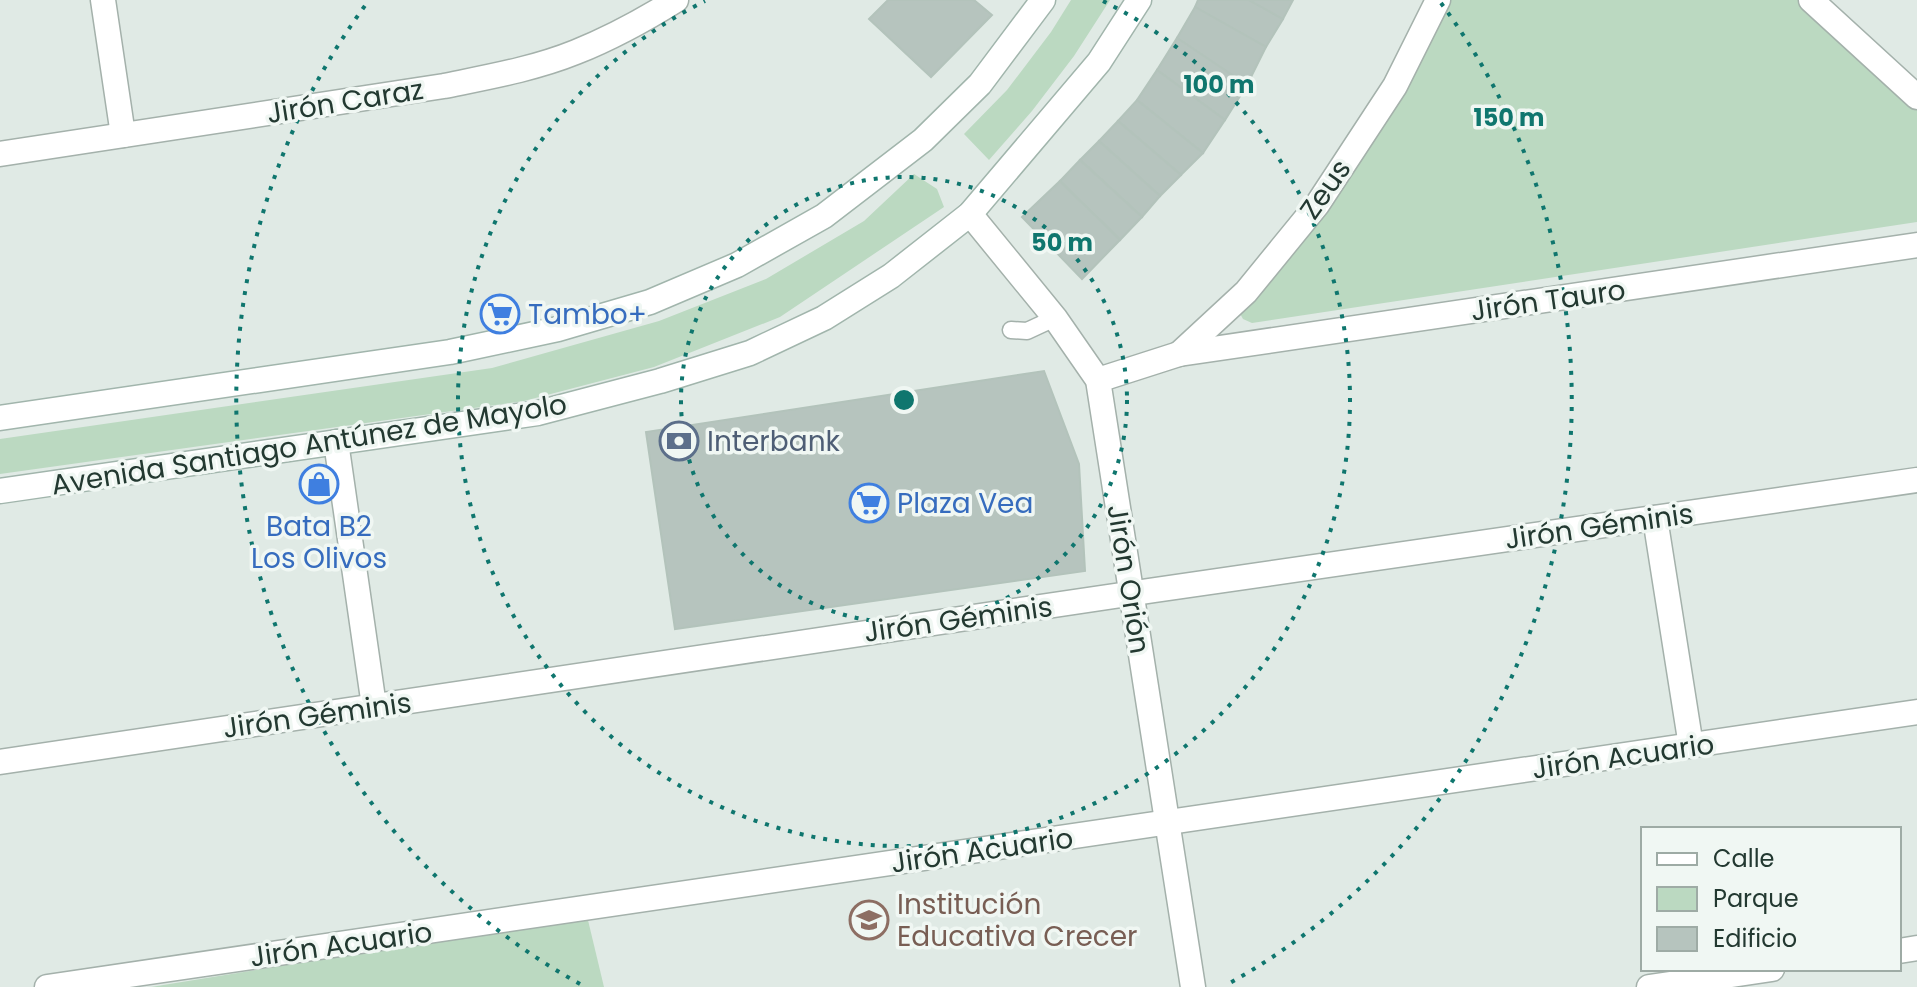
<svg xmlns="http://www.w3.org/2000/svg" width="1917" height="987" viewBox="0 0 1917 987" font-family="Poppins,sans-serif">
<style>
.green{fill:#bbd9c1}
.building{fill:#b6c4be;stroke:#b3c3bb;stroke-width:2}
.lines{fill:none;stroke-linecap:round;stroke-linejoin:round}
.service-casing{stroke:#a4b1ab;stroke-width:19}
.pedestrian-casing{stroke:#a4b1ab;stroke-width:27}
.minor-casing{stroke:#a4b1ab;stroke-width:27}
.secondary-casing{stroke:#a1b5ac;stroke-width:27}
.service{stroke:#fff;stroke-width:16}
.pedestrian{stroke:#fff;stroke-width:24}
.minor{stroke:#fff;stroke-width:24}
.secondary{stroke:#fff;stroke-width:24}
.ring{fill:none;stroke:#0f766e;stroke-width:4;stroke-dasharray:4 8}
.labels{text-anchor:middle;stroke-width:7;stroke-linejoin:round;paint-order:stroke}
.street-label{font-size:28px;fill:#233931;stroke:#f0f7f3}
.shop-label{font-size:28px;fill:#366cbe;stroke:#f0f7f3;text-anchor:start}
.service-label{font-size:28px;fill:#4e5e75;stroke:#f0f7f3;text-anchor:start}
.education-label{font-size:28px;fill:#785e54;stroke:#f0f7f3;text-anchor:start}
.centre{fill:#0f766e;stroke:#f0f7f3;stroke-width:4}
.ring-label{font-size:24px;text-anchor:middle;font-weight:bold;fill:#0f766e;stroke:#f0f7f3;stroke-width:7;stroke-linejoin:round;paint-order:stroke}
</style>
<rect width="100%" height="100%" fill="#e0eae5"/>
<g class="green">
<path d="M1071,0H1110L1074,56L1032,111L989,160L964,134L1007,90L1051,32Z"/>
<path d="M1446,0H1803L1917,107V222L1252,323L1243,319L1239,312Z"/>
<path d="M914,174L937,189L944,207L780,317L654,367L524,401L0,474V439L492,368L659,321L766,279L864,221Z"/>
<path d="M587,916L604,987H151Z"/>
</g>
<g class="building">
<path d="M888,0H974L992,15L931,77L869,19Z"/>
<path d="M1198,0H1249L1283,19L1266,47L1195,7Z"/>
<path d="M1249,0H1293L1283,19Z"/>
<path d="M1195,7L1266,47L1247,85L1177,38Z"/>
<path d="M1177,38L1247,85L1225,120L1157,70Z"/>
<path d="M1157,70L1225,120L1203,153L1137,100Z"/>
<path d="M1137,100L1203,153L1181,175L1118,121Z"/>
<path d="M1118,121L1181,175L1160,196L1099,141Z"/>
<path d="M1099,141L1160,196L1142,217L1080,160Z"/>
<path d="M1080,160L1142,217L1120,240L1060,181Z"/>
<path d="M1060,181L1120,240L1082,279L1022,217Z"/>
<path d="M1044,371L1079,464L1085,571L675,629L646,432Z"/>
</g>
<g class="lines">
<g class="service-casing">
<path id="service" d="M1011,330L1027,331L1055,318"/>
</g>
<g class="pedestrian-casing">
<path id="pedestrian" d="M1811,0L1917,97"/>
</g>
<g class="minor-casing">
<g id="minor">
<path d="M103,0L123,135"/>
<path d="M0,154L444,86C488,77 534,69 576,52C611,38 644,20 676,0"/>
<path d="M970,214L1055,318L1098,380L1193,987"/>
<path d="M1179,354L1246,292L1317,205L1395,86L1438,0"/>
<path d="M1098,380L1179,354L1917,245"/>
<path d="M336,442L374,706"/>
<path d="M1655,518L1691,746"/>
<path d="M0,762L1155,590L1917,480"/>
<path d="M1899,951L1917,948"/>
<path d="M47,987L1917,712"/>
<path d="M1649,987L1772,969"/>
</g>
</g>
<g class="secondary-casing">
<g id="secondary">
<path d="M0,418L450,352L558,329L650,302L737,265L824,216L923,140L980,84L1043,0"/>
<path d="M0,491L538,413L660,381L750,353L824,318L891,276L970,214L1099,62L1139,0"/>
</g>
</g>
<use href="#service" class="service"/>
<use href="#pedestrian" class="pedestrian"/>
<use href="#minor" class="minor"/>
<use href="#secondary" class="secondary"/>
</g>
<g class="ring">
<circle cx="904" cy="400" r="223"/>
<path d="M1103 1A446 446 0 1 1 705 1"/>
<path d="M580 984A668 668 0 0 1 367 3M1441 3A668 668 0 0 1 1228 984"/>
</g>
<defs>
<g id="supermarket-ring" transform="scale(2)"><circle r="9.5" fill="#f0f7f3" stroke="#3f7fe0" stroke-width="1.5"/><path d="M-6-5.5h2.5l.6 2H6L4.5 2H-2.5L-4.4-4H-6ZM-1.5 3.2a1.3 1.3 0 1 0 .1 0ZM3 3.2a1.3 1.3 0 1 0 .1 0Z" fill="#3f7fe0"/></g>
<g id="bank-ring" transform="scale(2)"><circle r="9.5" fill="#f0f7f3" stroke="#5c6f8a" stroke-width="1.5"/><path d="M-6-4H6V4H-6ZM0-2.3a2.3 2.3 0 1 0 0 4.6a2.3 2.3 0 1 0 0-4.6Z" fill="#5c6f8a"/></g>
<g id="shop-ring" transform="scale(2)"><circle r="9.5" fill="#f0f7f3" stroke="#3f7fe0" stroke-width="1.5"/><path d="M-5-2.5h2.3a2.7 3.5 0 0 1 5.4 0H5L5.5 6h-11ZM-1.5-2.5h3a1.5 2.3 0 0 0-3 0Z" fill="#3f7fe0"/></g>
<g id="school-ring" transform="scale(2)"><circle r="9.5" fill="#f0f7f3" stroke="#8d6e63" stroke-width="1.5"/><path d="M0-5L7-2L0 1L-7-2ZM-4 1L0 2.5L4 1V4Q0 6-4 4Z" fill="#8d6e63"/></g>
</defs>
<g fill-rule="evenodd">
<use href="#supermarket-ring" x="500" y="314"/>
<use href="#bank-ring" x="679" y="441"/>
<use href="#shop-ring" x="319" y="484"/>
<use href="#supermarket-ring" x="869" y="503"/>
<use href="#school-ring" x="869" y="920"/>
</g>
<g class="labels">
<g class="street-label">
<text transform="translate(345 101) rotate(-9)" y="10">Jirón Caraz</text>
<text transform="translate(1325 189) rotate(-55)" y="10">Zeus</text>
<text transform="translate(1548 300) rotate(-8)" y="10">Jirón Tauro</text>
<text transform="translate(309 444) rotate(-9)" y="10">Avenida Santiago Antúnez de Mayolo</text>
<text transform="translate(1599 526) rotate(-8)" y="10">Jirón Géminis</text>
<text transform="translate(1129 579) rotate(81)" y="10">Jirón Orión</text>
<text transform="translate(958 619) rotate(-8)" y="10">Jirón Géminis</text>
<text transform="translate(317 715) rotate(-8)" y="10">Jirón Géminis</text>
<text transform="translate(1623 756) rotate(-8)" y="10">Jirón Acuario</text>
<text transform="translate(982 850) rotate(-8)" y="10">Jirón Acuario</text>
<text transform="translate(341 944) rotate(-8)" y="10">Jirón Acuario</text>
</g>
<g class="shop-label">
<text x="528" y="324">Tambo+</text>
<text x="897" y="513">Plaza Vea</text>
<text x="319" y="536" text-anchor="middle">Bata B2<tspan x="319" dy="32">Los Olivos</tspan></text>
</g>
<g class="service-label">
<text x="707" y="451">Interbank</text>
</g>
<g class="education-label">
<text x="897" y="914">Institución<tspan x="897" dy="32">Educativa Crecer</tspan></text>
</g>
</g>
<circle cx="904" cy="400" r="12" class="centre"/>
<g class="ring-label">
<text x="1219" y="93">100 m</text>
<text x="1509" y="126">150 m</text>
<text x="1062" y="251">50 m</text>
</g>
<rect x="1641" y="827" width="260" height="144" fill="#f0f7f3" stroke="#9eaba5" stroke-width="2"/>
<rect x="1657" y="853" width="40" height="12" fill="#ffffff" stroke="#9eaba5" stroke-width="2"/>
<text x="1713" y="867" font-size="24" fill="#233931">Calle</text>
<rect x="1657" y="887" width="40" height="24" fill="#bbd9c1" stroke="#9eaba5" stroke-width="2"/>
<text x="1713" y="907" font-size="24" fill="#233931">Parque</text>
<rect x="1657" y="927" width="40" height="24" fill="#b6c4be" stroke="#9eaba5" stroke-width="2"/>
<text x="1713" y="947" font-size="24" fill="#233931">Edificio</text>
</svg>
